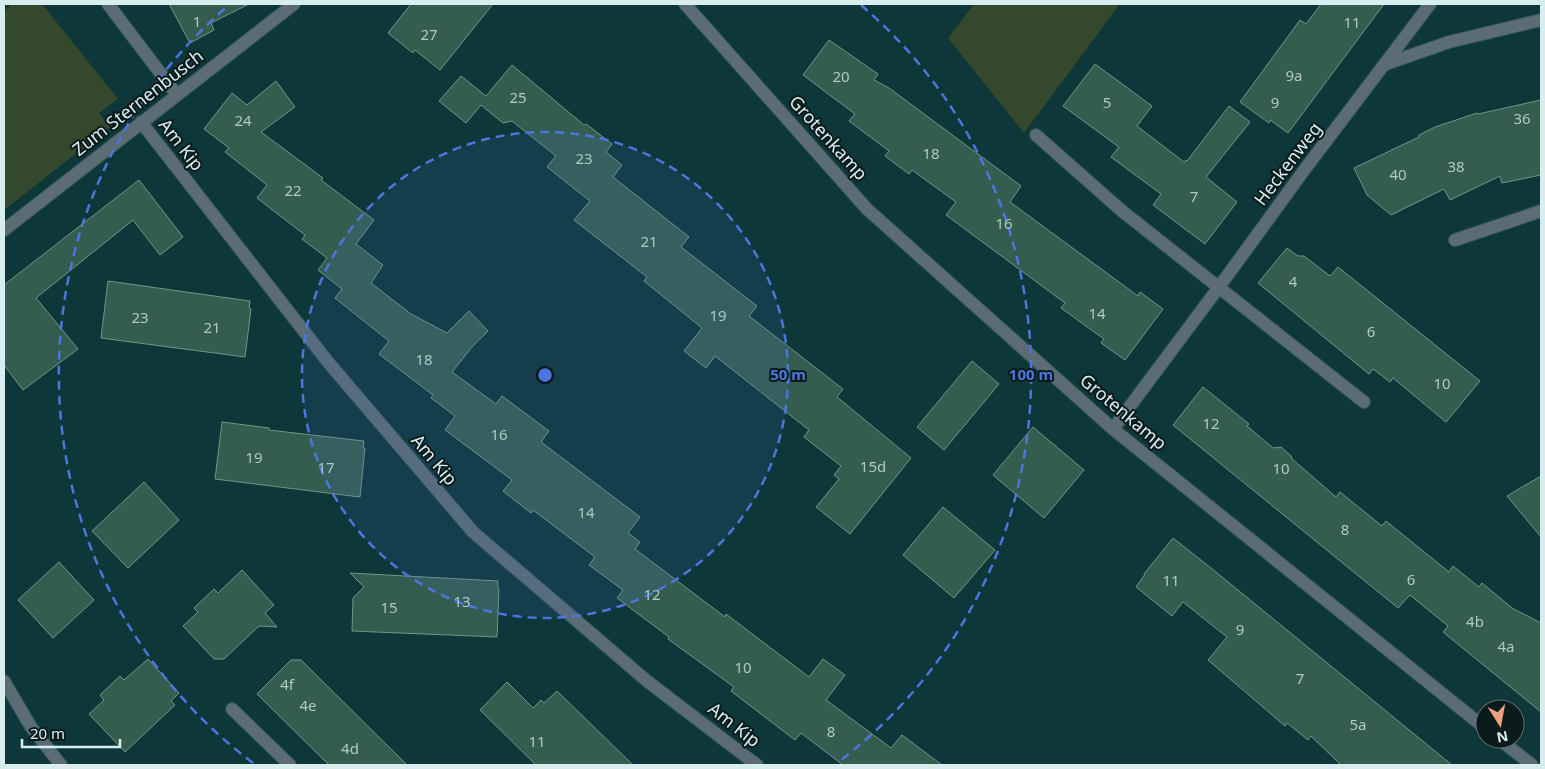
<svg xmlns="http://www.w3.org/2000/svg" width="1545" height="769" viewBox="0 0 1545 769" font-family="'Noto Sans',sans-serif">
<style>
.green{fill:#34482d}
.building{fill:#345d4f;stroke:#729688}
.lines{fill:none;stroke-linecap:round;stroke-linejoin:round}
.lane-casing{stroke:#2e5456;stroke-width:14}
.street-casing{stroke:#2e5456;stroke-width:14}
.lane{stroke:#5b6c74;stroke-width:12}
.street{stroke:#5b6c74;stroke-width:12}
.ring{fill:none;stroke:#4c76de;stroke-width:2.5;stroke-dasharray:9 6}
.labels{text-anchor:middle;stroke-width:4;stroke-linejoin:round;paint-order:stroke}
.number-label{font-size:15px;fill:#afc9c6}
.street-label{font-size:18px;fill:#d8edee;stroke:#0b1b1c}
.centre{fill:#4c76de;stroke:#0b1b1c;stroke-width:2.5}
.ring-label{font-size:15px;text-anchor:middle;font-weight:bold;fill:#4c76de;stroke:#0b1b1c;stroke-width:4;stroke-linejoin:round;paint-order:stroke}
</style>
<rect width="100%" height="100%" fill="#0e3739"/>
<g class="green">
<path d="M13,4H42L118,99L99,113L110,127L4,210V11Z"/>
<path d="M974,4H1120L1024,133L948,38Z"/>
</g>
<g class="building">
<path d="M169,4H249L211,23L214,30L190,43Z"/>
<path d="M411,4H493L440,70L415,50L413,53L388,33Z"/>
<path d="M1321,4H1384L1288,133L1270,120L1269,123L1240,102L1300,20L1306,24Z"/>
<path d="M829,40L878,74L874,80L889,88L1021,186L1010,202L1138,296L1140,292L1163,309L1125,360L1101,343L1104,339L1061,308L1065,303L946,215L956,202L912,170L909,174L885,156L889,151L849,121L855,114L803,75Z"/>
<path d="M1095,64L1152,106L1137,126L1184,162L1186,160L1187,161L1229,106L1250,122L1206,177L1237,202L1205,244L1153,205L1161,194L1111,157L1119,147L1063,106Z"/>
<path d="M512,65L584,125L586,124L612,144L606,152L622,165L613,177L689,237L681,247L757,306L749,316L843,389L837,397L911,458L850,534L816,507L839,479L834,475L841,466L804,437L809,430L715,356L706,368L684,351L702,328L644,281L647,277L574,220L590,201L547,167L556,156L512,121L503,123L481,105L466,123L439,101L461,76L486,96Z"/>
<path d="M276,81L295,107L261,132L323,178L321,180L374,220L356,244L383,265L371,283L411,314L447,333L469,311L488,331L472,347L452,372L496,404L502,396L549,431L541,442L640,517L628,533L640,542L635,549L725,617L726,614L809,677L823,659L845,675L826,700L891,748L902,735L942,765H843L801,733L795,740L731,691L734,687L668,639L669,637L617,598L623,590L589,565L595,557L533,510L531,513L503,491L512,480L445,430L455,416L431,398L433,395L379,354L389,341L335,298L342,289L318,270L327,258L302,239L305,235L257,198L267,185L225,152L229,148L204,129L232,93L247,105Z"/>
<path d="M1541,100V175L1502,183L1500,176L1450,200L1444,189L1391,215L1367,195L1354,168L1419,137V135L1435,127L1477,113L1478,114Z"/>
<path d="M139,180L183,237L160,255L133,220L36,298L78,349L23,390L4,365V285Z"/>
<path d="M1287,248L1298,256H1304L1330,276L1338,267L1480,381L1446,422L1393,378L1390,382L1373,369L1369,374L1258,283Z"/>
<path d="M108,281L250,301L249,308L251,309L245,357L101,338Z"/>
<path d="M972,361L999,384L944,450L917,427Z"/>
<path d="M1203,387L1249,424L1247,426L1273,448L1281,447L1291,456L1292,459L1336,497L1340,492L1382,526L1386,521L1449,572L1453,566L1479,587L1482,583L1512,608L1541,623V712L1443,632L1448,626L1410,595L1398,608L1173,425Z"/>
<path d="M222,422L269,428V430L364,441L363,448H365L360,497L215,479Z"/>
<path d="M1033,427L1084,470L1044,518L993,475Z"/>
<path d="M1541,476V537L1507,496Z"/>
<path d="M144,482L179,520L128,568L92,531Z"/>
<path d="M943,507L995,550L954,598L903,555Z"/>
<path d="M1173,538L1211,568L1452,765H1341L1311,736L1308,740L1287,723L1285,726L1208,660L1227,637L1183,602L1172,616L1136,587L1145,574H1144Z"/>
<path d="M59,562L94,600L53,638L18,600Z"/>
<path d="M242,570L274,605L265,613L277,627L259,626L224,659H214L183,626L198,612L194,608L214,589L218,593Z"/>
<path d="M350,573L498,581V589H499L497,637L352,631L353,598L364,587Z"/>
<path d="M148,659L179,693L171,701L175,705L125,752L89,714L104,700L100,695L120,676L124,680Z"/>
<path d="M291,660H301L407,765H329L257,694Z"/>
<path d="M507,682L533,708L541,700L544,703L557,691L633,765H536L480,710Z"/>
</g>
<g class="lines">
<g class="lane-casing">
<g id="lane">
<path d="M1036,135L1122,211L1364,402"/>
<path d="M232,709L290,765"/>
</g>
</g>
<g class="street-casing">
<g id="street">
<path d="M108,4L177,95"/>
<path d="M685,4L867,209L1113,429L1485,728"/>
<path d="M1386,64L1449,42L1541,20"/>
<path d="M141,122L328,362L473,532L647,681L757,765"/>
<path d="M4,230L294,4"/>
<path d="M1455,240L1541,211"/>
<path d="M1113,429L1219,287L1305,169L1430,4"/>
<path d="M4,681L31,727L61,765"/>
<path d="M1499,739L1532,765"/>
</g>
</g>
<use href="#lane" class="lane"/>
<use href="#street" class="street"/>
</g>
<circle cx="545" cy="375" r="243" fill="#4c76de" fill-opacity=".12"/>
<g class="ring">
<circle cx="545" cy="375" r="243"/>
<path d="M253 763A486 486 0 0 1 229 5M861 5A486 486 0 0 1 837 763"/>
</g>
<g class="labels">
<g class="number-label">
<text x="197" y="27">1</text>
<text x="1352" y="28">11</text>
<text x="429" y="40">27</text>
<text x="1294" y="81">9a</text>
<text x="841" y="82">20</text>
<text x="518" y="103">25</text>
<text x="1107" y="108">5</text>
<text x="1275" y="108">9</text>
<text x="1522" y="124">36</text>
<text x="243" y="126">24</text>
<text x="931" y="159">18</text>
<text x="584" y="164">23</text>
<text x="1456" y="172">38</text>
<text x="1398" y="180">40</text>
<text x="293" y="196">22</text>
<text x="1194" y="202">7</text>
<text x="1004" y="229">16</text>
<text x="649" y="247">21</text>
<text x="1293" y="287">4</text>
<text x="1097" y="319">14</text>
<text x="718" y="321">19</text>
<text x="140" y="323">23</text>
<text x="212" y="333">21</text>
<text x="1371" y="337">6</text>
<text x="424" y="365">18</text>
<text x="1442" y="389">10</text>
<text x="1211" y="429">12</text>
<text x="499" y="440">16</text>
<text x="254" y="463">19</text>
<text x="873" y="472">15d</text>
<text x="326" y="473">17</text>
<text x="1281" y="474">10</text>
<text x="586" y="518">14</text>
<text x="1345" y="535">8</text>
<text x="1411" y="585">6</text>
<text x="1171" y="586">11</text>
<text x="652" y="600">12</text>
<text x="462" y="607">13</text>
<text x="389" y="613">15</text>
<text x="1475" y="627">4b</text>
<text x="1240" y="635">9</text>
<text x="1506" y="652">4a</text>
<text x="743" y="673">10</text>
<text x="1300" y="684">7</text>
<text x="287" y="690">4f</text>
<text x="308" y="711">4e</text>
<text x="1358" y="730">5a</text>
<text x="831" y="737">8</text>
<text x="537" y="747">11</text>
<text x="350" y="754">4d</text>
</g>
<g class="street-label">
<text transform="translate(138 103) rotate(-38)" y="6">Zum Sternenbusch</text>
<text transform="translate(828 138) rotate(48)" y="6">Grotenkamp</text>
<text transform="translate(181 145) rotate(52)" y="6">Am Kip</text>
<text transform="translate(1288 164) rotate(-53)" y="6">Heckenweg</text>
<text transform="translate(1123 412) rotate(40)" y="6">Grotenkamp</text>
<text transform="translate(434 460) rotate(50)" y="6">Am Kip</text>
<text transform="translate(734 725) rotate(38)" y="6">Am Kip</text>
</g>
</g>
<circle cx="545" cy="375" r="8" class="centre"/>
<g class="ring-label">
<text x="788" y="380">50 m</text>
<text x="1031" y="380">100 m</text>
</g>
<rect width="1545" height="769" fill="none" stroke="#d8edee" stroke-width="10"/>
<g transform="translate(1500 724) rotate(169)"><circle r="24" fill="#0b1b1c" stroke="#5d6f70"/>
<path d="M0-4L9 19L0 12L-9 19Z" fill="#f1a17d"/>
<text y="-8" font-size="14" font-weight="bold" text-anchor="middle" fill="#d8edee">N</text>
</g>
<path d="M22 739v8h98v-8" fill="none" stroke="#d8edee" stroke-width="2.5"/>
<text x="30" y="739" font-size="15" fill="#d8edee" stroke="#0b1b1c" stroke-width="4" paint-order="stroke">20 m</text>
</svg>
